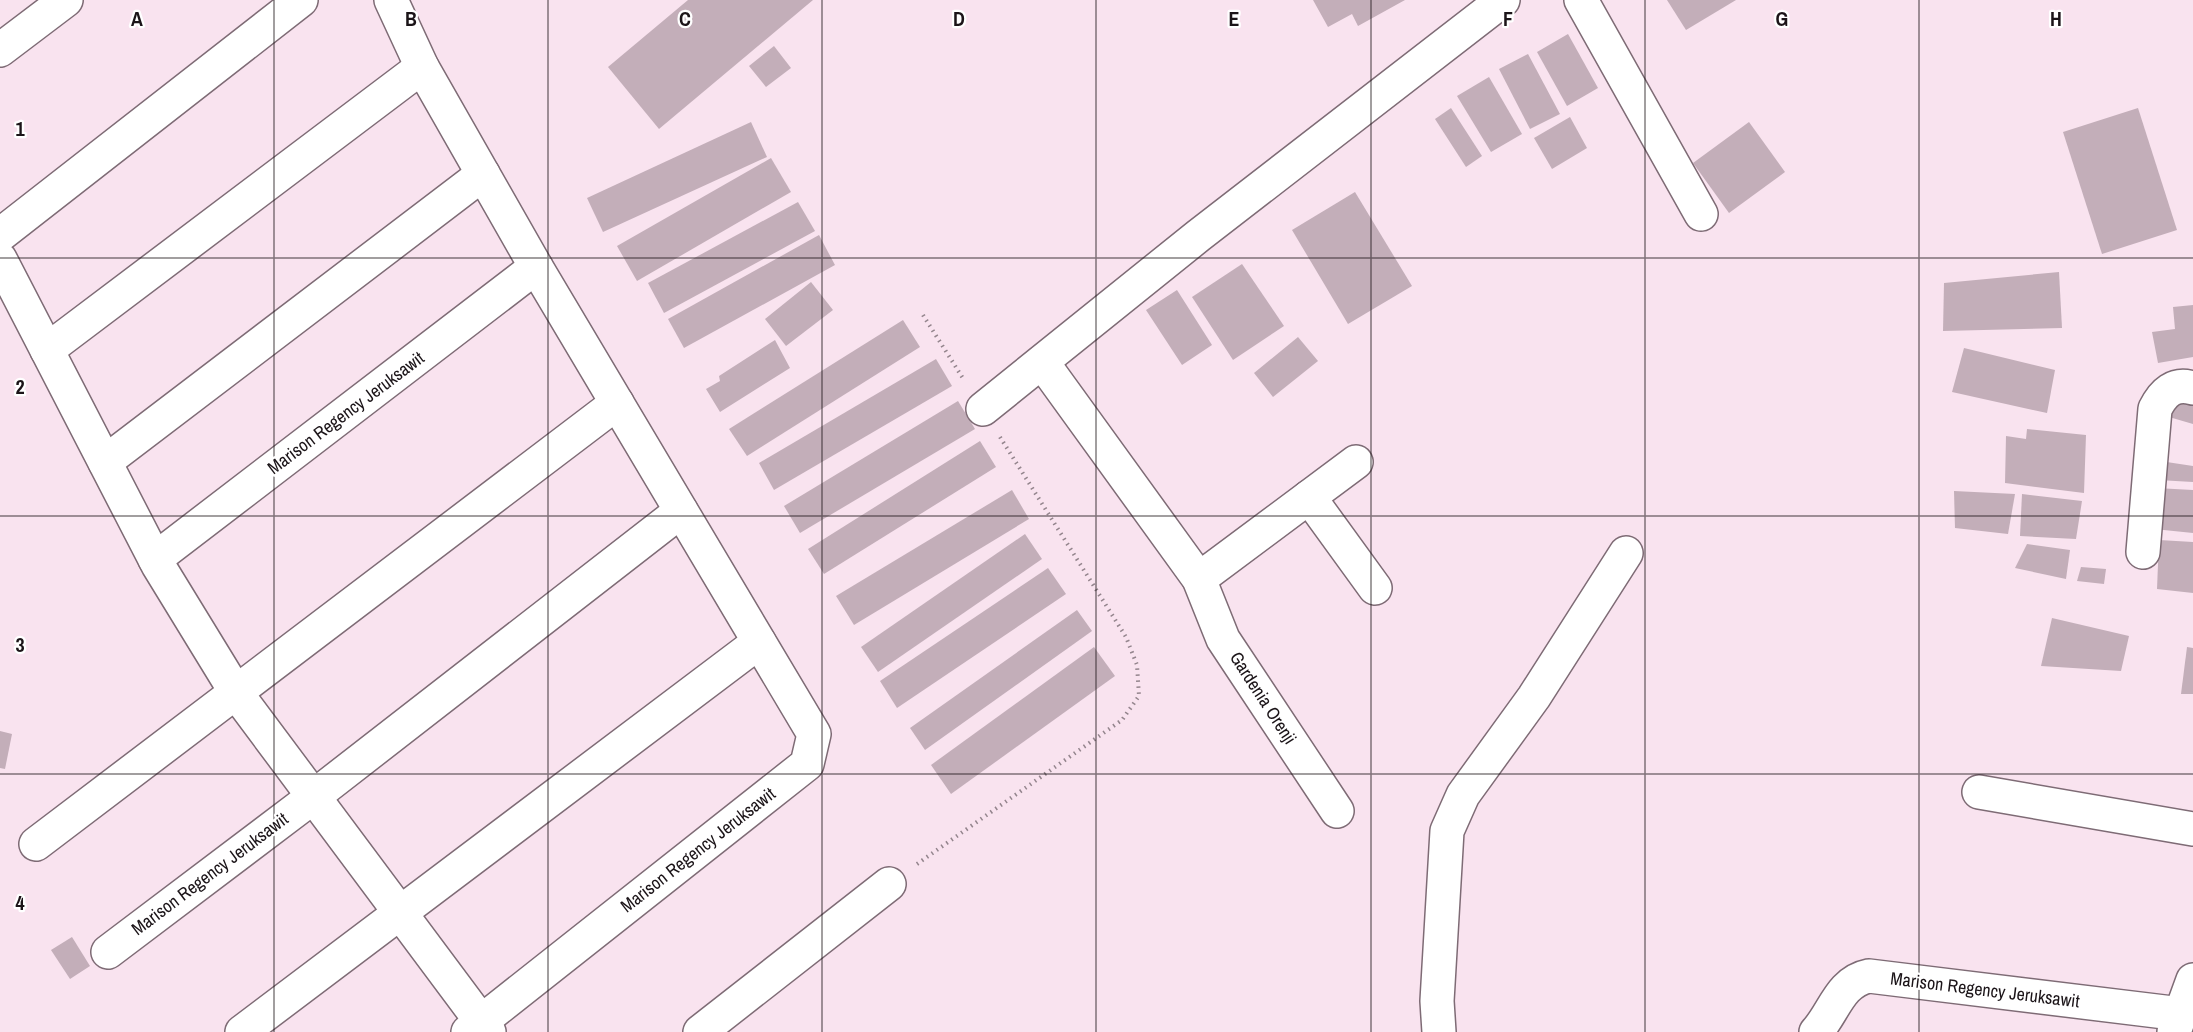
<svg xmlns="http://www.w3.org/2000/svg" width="2193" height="1032" viewBox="0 0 2193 1032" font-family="'Archivo Narrow',sans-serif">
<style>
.building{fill:#c3aeb9}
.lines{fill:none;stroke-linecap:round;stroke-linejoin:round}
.minor-casing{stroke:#7e6b75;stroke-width:36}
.secondary-casing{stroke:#7e6b75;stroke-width:36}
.path{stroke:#94858d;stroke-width:4;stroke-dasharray:1.5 4.5;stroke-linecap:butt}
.minor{stroke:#fff;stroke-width:33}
.secondary{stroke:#fff;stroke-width:33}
.grid{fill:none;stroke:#1b1418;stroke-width:1.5;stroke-opacity:0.55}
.labels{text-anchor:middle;stroke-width:4.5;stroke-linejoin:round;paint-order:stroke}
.street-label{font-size:18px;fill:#1b1418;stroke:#fff}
.grid-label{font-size:20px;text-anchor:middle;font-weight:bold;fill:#1b1418;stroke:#fff;stroke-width:4.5;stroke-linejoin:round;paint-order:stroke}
</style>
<rect width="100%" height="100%" fill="#f9e3ef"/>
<g class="building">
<path d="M688,0H813L659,129L608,67Z"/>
<path d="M1313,0H1405L1358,26L1352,14L1328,27Z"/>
<path d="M1667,0H1736L1686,30Z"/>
<path d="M1568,34L1598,88L1567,106L1537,52Z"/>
<path d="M774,46L791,68L766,87L749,66Z"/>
<path d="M1528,54L1560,114L1530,129L1499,69Z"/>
<path d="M1489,77L1522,134L1491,152L1457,96Z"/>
<path d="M1451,108L1482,156L1466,167L1435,119Z"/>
<path d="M2138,108L2177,230L2102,254L2063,132Z"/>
<path d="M1570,117L1587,148L1552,169L1534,138Z"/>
<path d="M751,122L767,157L603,232L587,198Z"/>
<path d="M1749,122L1785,172L1729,213L1693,163Z"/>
<path d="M771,158L791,192L637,281L617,246Z"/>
<path d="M1355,192L1412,286L1348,324L1292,230Z"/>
<path d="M798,202L815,231L664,313L648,283Z"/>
<path d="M819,235L835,265L684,348L668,319Z"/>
<path d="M1242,264L1284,326L1233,360L1192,297Z"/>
<path d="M2059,272L2062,328L1943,331L1944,283Z"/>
<path d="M811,282L833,310L786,346L765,319Z"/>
<path d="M1177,290L1212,345L1182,365L1146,310Z"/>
<path d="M2193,305V357L2158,363L2152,332L2175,329L2173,307Z"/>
<path d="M903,320L920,347L747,456L729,429Z"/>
<path d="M1298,337L1318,361L1273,397L1254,373Z"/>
<path d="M775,340L790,368L720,412L706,389L720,381L719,376Z"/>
<path d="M1964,348L2055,370L2047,413L1952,392Z"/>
<path d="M936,359L952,386L774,490L759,463Z"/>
<path d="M2182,394L2193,397V424L2169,417Z"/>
<path d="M958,401L975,429L800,533L784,506Z"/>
<path d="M2027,429L2086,435L2084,493L2005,483L2006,436L2026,439Z"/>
<path d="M980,441L996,467L824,574L808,549Z"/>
<path d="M2160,461L2193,466V482L2158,480Z"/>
<path d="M2156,488L2193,490V533L2154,529Z"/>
<path d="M1012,490L1029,519L854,625L836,596Z"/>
<path d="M1954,491L2015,494L2008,534L1955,528Z"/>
<path d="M2022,494L2082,501L2076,539L2020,536Z"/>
<path d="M1025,534L1042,559L878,672L861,647Z"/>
<path d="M2159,540L2193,542V593L2157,589Z"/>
<path d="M2027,544L2070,550L2066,579L2015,568Z"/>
<path d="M2081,567L2106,569L2104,584L2077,581Z"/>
<path d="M1048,568L1066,594L897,708L880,681Z"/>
<path d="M1077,610L1092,631L925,750L910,728Z"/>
<path d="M2052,618L2129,636L2121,671L2041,666Z"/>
<path d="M1094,647L1115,676L951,794L931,765Z"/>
<path d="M2187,647L2193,648V694H2181Z"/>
<path d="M0,731L12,734L5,769L0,768Z"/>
<path d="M72,937L90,966L70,979L51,950Z"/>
</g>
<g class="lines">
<g class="minor-casing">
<g id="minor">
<path d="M391,0L422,67L536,267L814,734L807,764L468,1032"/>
<path d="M1581,0L1701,214"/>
<path d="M0,50L66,0"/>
<path d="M0,235L301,0"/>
<path d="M0,259L158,565L237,694L489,1032"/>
<path d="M47,350L422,67"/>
<path d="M1042,362L1199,579L1223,639L1337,811"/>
<path d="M983,409L1198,236L1503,0"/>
<path d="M105,462L483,174"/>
<path d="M1309,497L1375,588"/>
<path d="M2143,552L2155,409C2163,393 2174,382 2193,388"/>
<path d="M155,559L536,267"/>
<path d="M1199,579L1356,462"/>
<path d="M1979,792L2193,829"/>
<path d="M36,844L617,403"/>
<path d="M108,952L313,797L681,511"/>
<path d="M242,1032L759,642"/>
<path d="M700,1032L889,884"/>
<path d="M1439,1032L1437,1001L1447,831L1463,795L1534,697L1626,553"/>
<path d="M1816,1032C1834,1013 1839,982 1869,976L2181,1014"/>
</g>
</g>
<g class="secondary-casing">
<path id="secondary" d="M2174,1032L2193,980"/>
</g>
<g class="path">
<path d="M923,315L964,380"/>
<path d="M917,864L1122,720L1139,696L1137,665L1126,637L1000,437"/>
</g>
<use href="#minor" class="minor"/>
<use href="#secondary" class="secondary"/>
</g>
<path class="grid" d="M274,0V1032M548,0V1032M822,0V1032M1096,0V1032M1371,0V1032M1645,0V1032M1919,0V1032M0,258H2193M0,516H2193M0,774H2193"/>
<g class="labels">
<g class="street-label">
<text transform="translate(346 413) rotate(-37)" y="6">Marison Regency Jeruksawit</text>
<text transform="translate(1263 698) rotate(57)" y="6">Gardenia Orenji</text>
<text transform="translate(698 850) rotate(-38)" y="6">Marison Regency Jeruksawit</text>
<text transform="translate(210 874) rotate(-37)" y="6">Marison Regency Jeruksawit</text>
<text transform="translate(1985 990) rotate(7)" y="6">Marison Regency Jeruksawit</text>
</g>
</g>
<g class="grid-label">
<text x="137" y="26">A</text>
<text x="411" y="26">B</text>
<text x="685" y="26">C</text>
<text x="959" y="26">D</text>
<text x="1234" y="26">E</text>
<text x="1508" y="26">F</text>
<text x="1782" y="26">G</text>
<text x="2056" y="26">H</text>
<text x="20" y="136">1</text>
<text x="20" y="394">2</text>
<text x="20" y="652">3</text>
<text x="20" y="910">4</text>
</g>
</svg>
